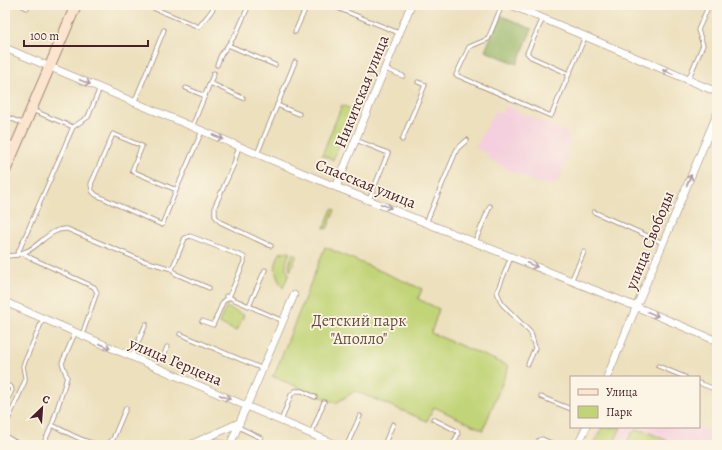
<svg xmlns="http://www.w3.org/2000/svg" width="722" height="450" viewBox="0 0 722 450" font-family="Alegreya,serif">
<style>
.built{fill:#f4cfdd}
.green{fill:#c1d477;stroke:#867a51}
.forest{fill:#98b668;stroke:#716a4a}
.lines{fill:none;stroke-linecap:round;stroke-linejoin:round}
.lane-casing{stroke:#9b8074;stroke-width:5}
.street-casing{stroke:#9b8074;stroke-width:8}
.secondary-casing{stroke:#9b8074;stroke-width:12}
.lane{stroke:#fff;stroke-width:3.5}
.street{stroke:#fff;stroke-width:7}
.secondary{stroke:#fce5cf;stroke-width:10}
.oneway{stroke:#ae9aa0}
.labels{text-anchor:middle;stroke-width:3.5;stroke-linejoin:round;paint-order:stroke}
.street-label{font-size:16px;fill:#4a1f2b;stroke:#fcf5e5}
.park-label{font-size:16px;fill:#684c3e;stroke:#fcf5e5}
</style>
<rect width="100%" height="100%" fill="#fcf5e5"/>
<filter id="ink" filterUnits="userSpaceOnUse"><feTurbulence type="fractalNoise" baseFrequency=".025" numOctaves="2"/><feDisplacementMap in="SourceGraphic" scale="8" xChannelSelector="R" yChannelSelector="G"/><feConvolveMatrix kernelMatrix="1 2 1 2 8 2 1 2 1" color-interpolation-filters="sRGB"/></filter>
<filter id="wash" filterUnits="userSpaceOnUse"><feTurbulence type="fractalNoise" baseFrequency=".012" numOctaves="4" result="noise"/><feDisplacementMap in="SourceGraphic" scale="16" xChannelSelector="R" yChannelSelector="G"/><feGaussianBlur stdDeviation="0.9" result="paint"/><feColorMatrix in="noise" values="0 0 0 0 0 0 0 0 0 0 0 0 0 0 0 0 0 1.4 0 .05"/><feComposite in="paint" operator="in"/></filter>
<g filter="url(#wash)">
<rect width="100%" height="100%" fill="#ece0bd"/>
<g class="built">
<path d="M505,106L566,132L570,141L565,153L568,156L558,182L553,185L533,182L487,158L488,154L475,148L495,111L501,114Z"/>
<path d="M599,427H699L717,436V445H591Z"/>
</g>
<g class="green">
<path d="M342,105L353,110L333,160L322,155Z"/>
<path d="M332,209L335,210L327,229L324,228Z"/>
<path d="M325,247L422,289L418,299L439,309L431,333L509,366L483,430L434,407L427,421L355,391L336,403L272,376L275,373Z"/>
<path d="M288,251L290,252C287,259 283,267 289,274L283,288C274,274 273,267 280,253Z"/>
<path d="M293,253L297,255L290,271L289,264Z"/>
<path d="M226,307L244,315L236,331L219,323Z"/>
<path d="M602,427H621L613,445H594Z"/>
<path d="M636,430L645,431L677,445H625L632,433Z"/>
<path d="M219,436L224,437L226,440L224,445H197Z"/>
</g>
<path class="forest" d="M500,15L532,29L517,64L485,51Z"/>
</g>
<g filter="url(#ink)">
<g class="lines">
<g class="lane-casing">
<g id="lane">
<path d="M21,5L27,8"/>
<path d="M146,5L199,27C204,19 211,14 215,5"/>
<path d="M330,5L399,33"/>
<path d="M502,5L488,39L469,47L456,75L551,116L585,37"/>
<path d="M543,18L527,53L531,57L569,74"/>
<path d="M295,32L307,5"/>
<path d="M228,45L275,65"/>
<path d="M217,65L221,55L236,34L249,5"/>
<path d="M385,69L403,76"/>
<path d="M688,80L703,45L698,30L709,5"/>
<path d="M210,83L243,98"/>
<path d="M186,88L205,96"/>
<path d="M134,103L164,30"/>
<path d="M277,105L299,114"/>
<path d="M5,116L24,124"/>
<path d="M73,127L88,117L100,88"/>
<path d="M192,127L214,73"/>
<path d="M356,140L388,153L369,200"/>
<path d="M402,140L425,85L418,82"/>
<path d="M5,141L15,145"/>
<path d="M239,146L234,164L215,206V216L220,222L271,246"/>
<path d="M257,154L295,62"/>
<path d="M177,188L162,225L96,195L92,191L91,184L113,134L142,146L132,171L174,189L177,188L202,131"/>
<path d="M594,212L663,243"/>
<path d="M426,223L457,149L467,140"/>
<path d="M475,242L490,206"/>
<path d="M23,253L31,258L94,287L97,292L82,335"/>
<path d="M5,255L8,256L17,255L73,127L32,110"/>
<path d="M17,255C21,253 25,252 29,250C42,243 51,228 67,229L141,260L172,269"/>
<path d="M511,257L497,292L502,304L531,333L535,348L528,364"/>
<path d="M571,281L584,252"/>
<path d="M226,296L283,321"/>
<path d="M249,306L265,270"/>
<path d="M202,321L213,325L223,302L229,297L244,262V257L190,236L185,238L172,269L176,274L209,288"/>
<path d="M180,334L263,369"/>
<path d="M132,356L146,324"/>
<path d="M163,358L167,347"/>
<path d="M658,366L685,377"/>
<path d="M699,383L712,388H714L717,382"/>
<path d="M5,384L11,387L12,390L5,405"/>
<path d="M541,397L571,409"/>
<path d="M433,419L457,431L458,434L453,445"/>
<path d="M281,421L291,395L295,391H302L315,397"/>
<path d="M52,425C69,433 87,445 107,445L113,439L126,408"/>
<path d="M5,427L25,381V377L23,366L43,319"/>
<path d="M238,427L261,438"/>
<path d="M311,434L324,402"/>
<path d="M5,436L20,445"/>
<path d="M43,445L52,425L65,384L67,377L62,363L75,333"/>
<path d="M347,445L360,416"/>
<path d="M384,445L393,424"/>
<path d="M537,445L539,440L542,439L556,445"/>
</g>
</g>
<g class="street-casing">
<g id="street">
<path d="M511,5L717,92"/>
<path d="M5,48L336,187L637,307L717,341"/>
<path d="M336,187L411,5"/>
<path d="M5,302L337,445"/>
<path d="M607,377L717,114"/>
<path d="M190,445L239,423"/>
<path d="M230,445L294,295"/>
<path d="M578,445L586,427"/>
</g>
</g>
<g class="secondary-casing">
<path id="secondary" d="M5,171L76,5"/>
</g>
<use href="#lane" class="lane"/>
<use href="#street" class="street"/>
<use href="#secondary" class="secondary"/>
</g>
<defs><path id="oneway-shaft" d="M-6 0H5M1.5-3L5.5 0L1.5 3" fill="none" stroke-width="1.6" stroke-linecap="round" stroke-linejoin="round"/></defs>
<g class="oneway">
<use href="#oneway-shaft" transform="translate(668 72) rotate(-157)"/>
<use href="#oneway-shaft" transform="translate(85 82) rotate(23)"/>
<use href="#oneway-shaft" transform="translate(218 137) rotate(23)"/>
<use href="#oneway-shaft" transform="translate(689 180) rotate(-67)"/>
<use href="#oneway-shaft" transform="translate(386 206) rotate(22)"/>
<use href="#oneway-shaft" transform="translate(532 265) rotate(22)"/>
<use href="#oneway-shaft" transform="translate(653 314) rotate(23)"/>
<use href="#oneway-shaft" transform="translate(105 346) rotate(24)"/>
<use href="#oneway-shaft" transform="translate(225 397) rotate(23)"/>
</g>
</g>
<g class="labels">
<g class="street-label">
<text transform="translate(361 91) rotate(-68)" y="6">Никитская улица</text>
<text transform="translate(366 183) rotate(22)" y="6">Спасская улица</text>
<text transform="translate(649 240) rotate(-68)" y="6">улица Свободы</text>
<text transform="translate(176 361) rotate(23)" y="6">улица Герцена</text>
</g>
<g class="park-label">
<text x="359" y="326">Детский парк<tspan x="359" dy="18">"Аполло"</tspan></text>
</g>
</g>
<rect width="722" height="450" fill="none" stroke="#fcf5e5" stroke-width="20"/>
<rect x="570" y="376" width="130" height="52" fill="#fcf5e5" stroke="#b59f9b"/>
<rect x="578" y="389" width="20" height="6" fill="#fce5cf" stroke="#b59f9b"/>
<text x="606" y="396" font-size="12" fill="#4a1f2b">Улица</text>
<rect x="578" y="406" width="20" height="12" fill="#c1d477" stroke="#b59f9b"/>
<text x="606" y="416" font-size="12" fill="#4a1f2b">Парк</text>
<g transform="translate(42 408) rotate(25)" stroke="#fcf5e5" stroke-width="3" paint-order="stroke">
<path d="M0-3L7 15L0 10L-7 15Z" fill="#4a1f2b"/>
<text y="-6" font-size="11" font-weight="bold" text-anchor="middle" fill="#4a1f2b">С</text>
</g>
<path d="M24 40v6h124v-6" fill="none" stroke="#4a1f2b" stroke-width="2"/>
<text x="30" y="40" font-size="12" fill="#4a1f2b" stroke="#fcf5e5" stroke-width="3" paint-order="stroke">100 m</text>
</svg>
